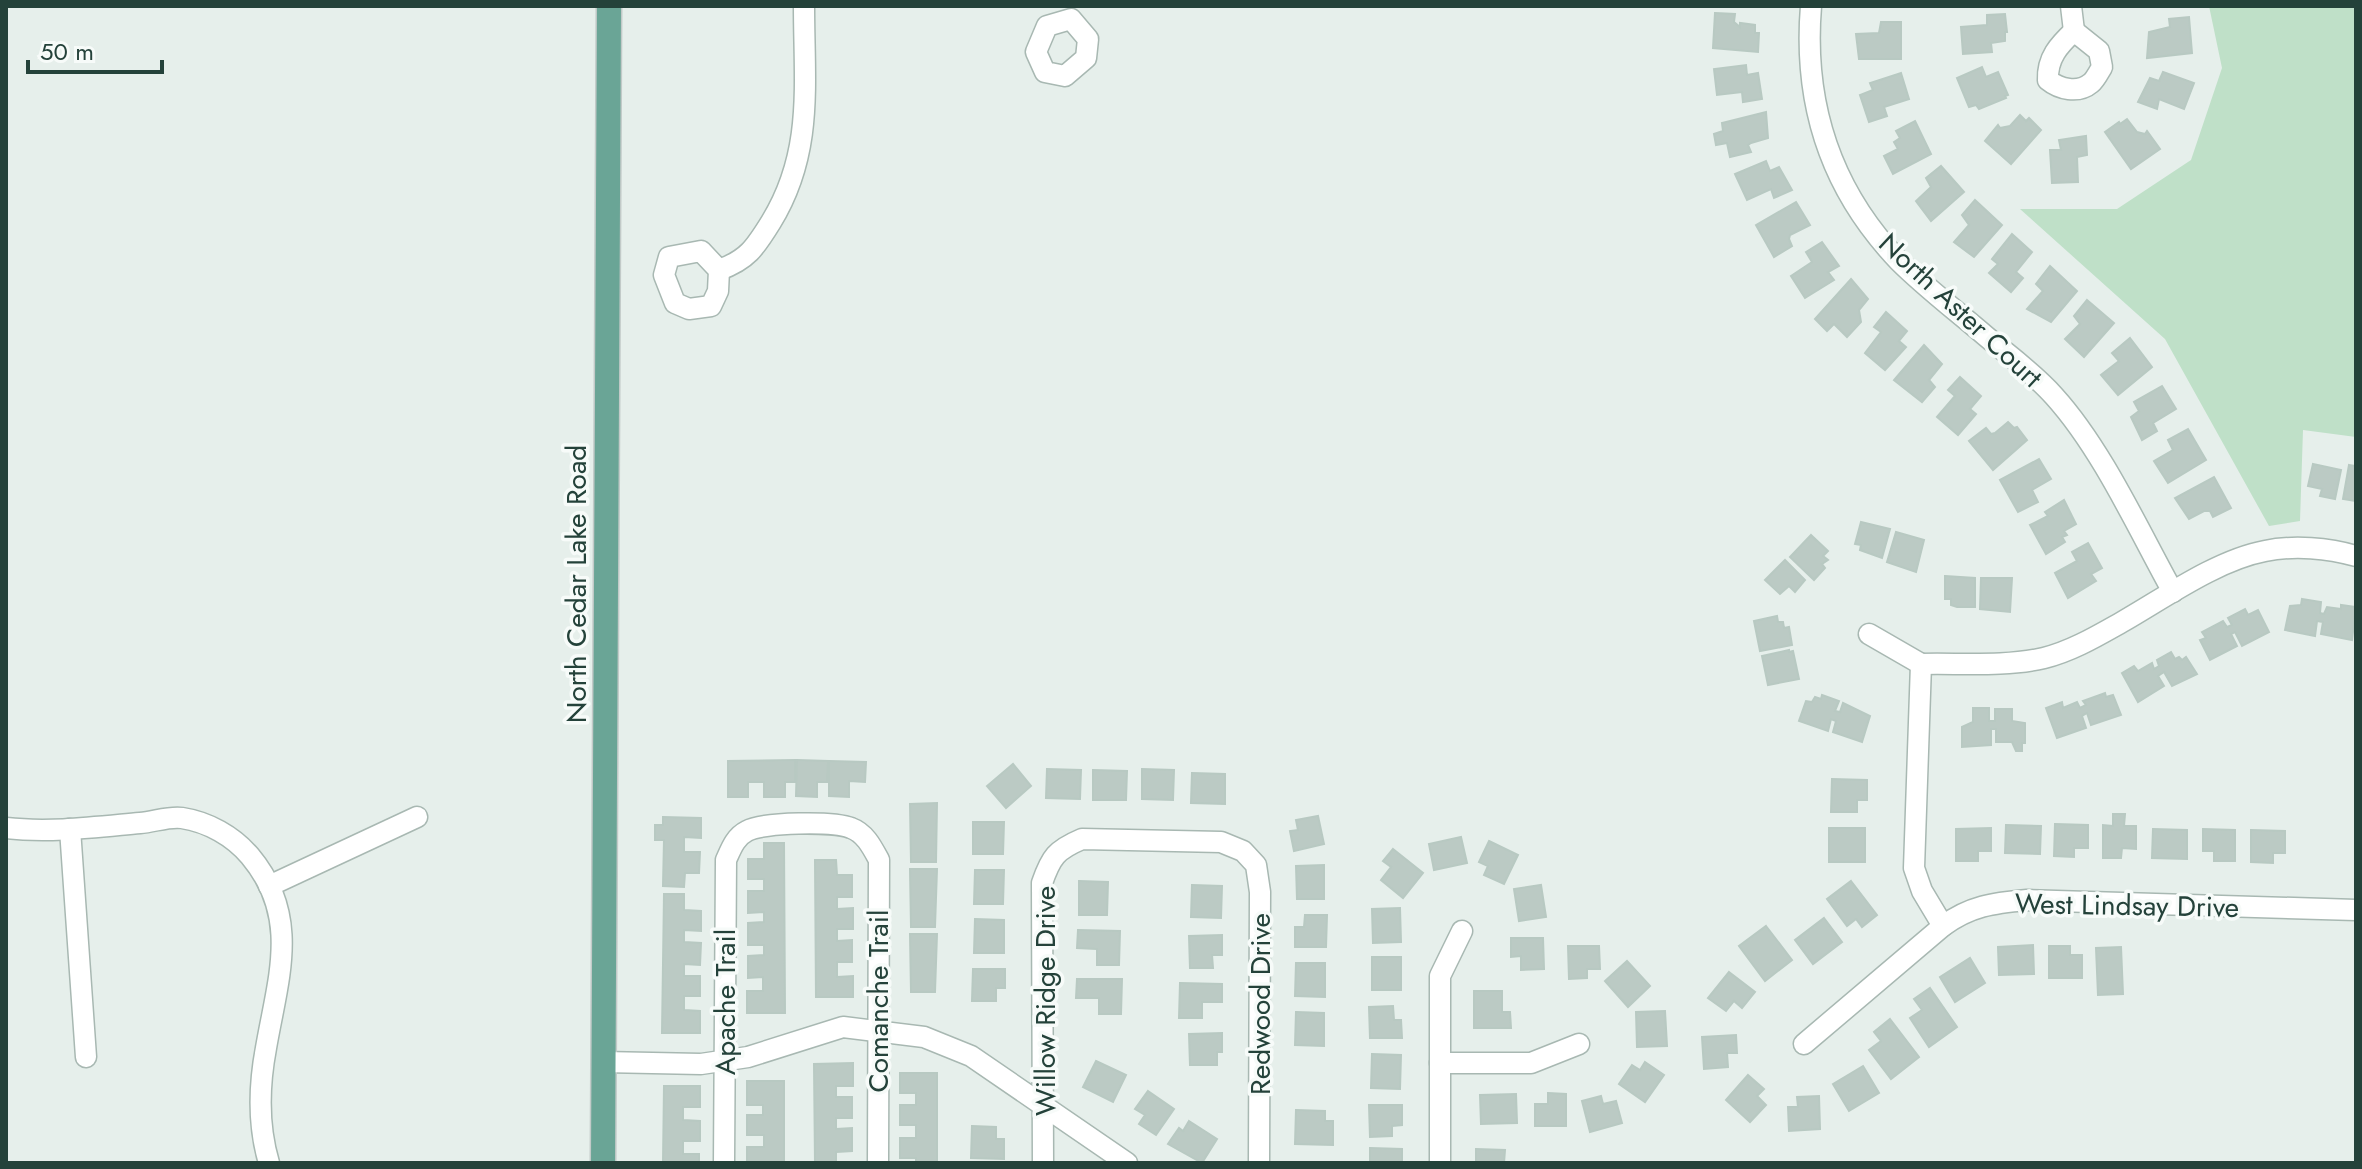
<svg xmlns="http://www.w3.org/2000/svg" width="2362" height="1169" viewBox="0 0 2362 1169" font-family="Jost,sans-serif">
<style>
.green{fill:#bfe0c8}
.building{fill:#bbcac4;stroke:#b8c9c2;stroke-width:2}
.lines{fill:none;stroke-linecap:round;stroke-linejoin:round}
.minor-casing{stroke:#a8b8b2;stroke-width:23}
.major-casing{stroke:#c2cac8;stroke-width:27}
.minor{stroke:#fff;stroke-width:20}
.major{stroke:#6aa596;stroke-width:24}
.labels{text-anchor:middle;stroke-width:7;stroke-linejoin:round;paint-order:stroke}
.street-label{font-size:28px;fill:#24423a;stroke:#f7fbf9}
</style>
<rect width="100%" height="100%" fill="#e6efeb"/>
<path class="green" d="M2209,6H2356V437L2303,430L2300,521L2269,526L2165,339L2020,209H2117L2191,160L2222,68Z"/>
<g class="building">
<path d="M1715,13L1735,14L1734,22L1740,27V23L1755,25V33H1759L1758,52L1713,48Z"/>
<path d="M2005,14L2007,32H2005V41L1991,43L1992,52L1963,54L1961,27L1987,25V15Z"/>
<path d="M2189,17L2192,53L2147,58L2149,32L2170,27L2169,19Z"/>
<path d="M1881,22H1901V59H1859L1856,34L1879,33Z"/>
<path d="M1746,65L1747,75L1758,73L1762,99L1743,102L1742,92L1717,95L1714,69Z"/>
<path d="M1982,67L1986,77L1998,72L2008,95L2005,96L2006,98L1979,109L1976,105L1969,107L1957,78Z"/>
<path d="M2163,72L2194,83L2184,109L2159,99L2157,109L2138,102L2150,78L2159,81Z"/>
<path d="M1901,73L1909,99L1884,107L1887,116L1869,122L1860,95L1873,90L1870,83Z"/>
<path d="M1766,112L1768,138L1751,143L1748,145L1751,152L1730,157L1727,143L1716,145L1714,134L1723,131L1722,123Z"/>
<path d="M2020,115L2026,121L2029,118L2041,130L2011,164L1985,141L1998,125L2000,128L2010,126Z"/>
<path d="M2127,119L2137,132L2145,134L2147,131L2160,149L2131,169L2105,132L2119,122L2120,124Z"/>
<path d="M1915,121L1931,154L1893,174L1884,156L1898,149L1894,142L1900,138L1896,131Z"/>
<path d="M2086,136L2087,155L2077,157L2078,182L2052,183L2050,150H2061L2059,140Z"/>
<path d="M1766,161L1770,171L1779,167L1792,190L1774,198L1771,189L1747,200L1735,174Z"/>
<path d="M1941,166L1964,192L1931,221L1916,201L1931,187L1926,178Z"/>
<path d="M1975,200L2002,225L1974,257L1954,242L1969,225L1962,215Z"/>
<path d="M1796,202L1810,225L1790,235L1789,239L1792,246L1774,257L1756,225Z"/>
<path d="M2012,234L2032,252L2016,272L2023,278L2011,292L1989,273L1998,264L1992,259Z"/>
<path d="M1822,242L1839,266L1828,272L1834,280L1805,298L1791,276L1812,262L1806,252Z"/>
<path d="M2050,266L2077,291L2051,322L2027,309L2043,291L2036,284Z"/>
<path d="M1851,279L1868,299L1859,310L1861,322L1847,337L1834,324L1827,331L1815,319Z"/>
<path d="M2087,300L2114,323L2084,357L2065,339L2080,324L2074,316Z"/>
<path d="M1886,312L1907,331L1899,341L1906,347L1885,370L1865,353L1881,332L1874,327Z"/>
<path d="M2130,338L2152,367L2118,395L2101,375L2119,361L2112,353Z"/>
<path d="M1924,345L1942,364L1929,380L1935,387L1922,402L1894,380Z"/>
<path d="M1960,377L1981,396L1970,409L1976,414L1958,435L1937,417L1955,396L1948,390Z"/>
<path d="M2162,386L2176,409L2153,423L2157,431L2142,440L2131,417L2139,411L2134,402Z"/>
<path d="M2008,422L2014,428L2017,427L2027,440L1993,470L1969,441L1986,428L1991,434L1995,433Z"/>
<path d="M2188,429L2206,460L2168,483L2154,461L2173,450L2168,440Z"/>
<path d="M2039,459L2051,479L2032,490L2038,502L2018,512L2000,480Z"/>
<path d="M2313,464L2341,470L2335,499L2320,496L2322,489L2308,486Z"/>
<path d="M2349,465L2356,466V501L2343,499Z"/>
<path d="M2214,477L2231,508L2213,517L2210,511H2204L2189,519L2175,498Z"/>
<path d="M2064,500L2076,524L2064,531L2067,535L2062,537L2065,542L2046,554L2030,525L2048,516L2045,512Z"/>
<path d="M1861,522L1890,529L1882,558L1860,550L1861,545L1855,544Z"/>
<path d="M1896,532L1924,540L1916,572L1887,562Z"/>
<path d="M1811,535L1828,551L1823,556L1828,560L1822,564L1825,568L1814,580L1790,557Z"/>
<path d="M2088,543L2102,568L2091,574L2096,581L2068,598L2055,573L2077,561L2072,552Z"/>
<path d="M1785,560L1805,580L1795,592L1789,586L1780,594L1765,580Z"/>
<path d="M1945,576L1975,578V607H1957L1951,605V599H1945Z"/>
<path d="M1981,578H2012L2010,612L1980,609Z"/>
<path d="M2302,599L2321,602L2320,613L2324,614L2327,607L2341,609V605L2356,607L2352,640L2321,634L2323,622L2317,621L2315,636L2285,630L2290,606L2301,605Z"/>
<path d="M2245,609L2248,615L2258,610L2269,632L2242,646L2235,632L2231,634L2237,646L2210,660L2200,640L2206,638L2202,632L2223,621L2227,627L2232,625L2228,618Z"/>
<path d="M1777,616L1778,622H1783L1784,628L1789,627L1792,645L1760,651L1754,621Z"/>
<path d="M1789,650V652L1793,651L1799,679L1768,685L1762,656Z"/>
<path d="M2171,652L2175,659L2179,657L2182,660L2186,657L2197,674L2172,686L2164,672L2158,676L2164,686L2138,702L2122,673L2134,666L2138,671L2152,663L2154,669L2159,666L2157,660Z"/>
<path d="M2105,693L2106,697L2113,695L2121,715L2091,725L2087,713L2082,716L2086,728L2057,738L2046,708L2062,702L2063,708L2077,702L2080,708L2086,705L2083,701Z"/>
<path d="M1822,695L1839,701L1835,711L1840,712L1843,703L1870,716L1862,742L1833,732L1836,721L1831,719L1828,731L1799,721L1806,701L1812,702L1815,697L1821,699Z"/>
<path d="M1973,708H1989V721H1995V709H2012V721L2025,723V743H2022V751H2016L2012,742H1996V729H1991V745L1962,747V727L1973,722Z"/>
<path d="M795,760V782H785V797H764V782H748V797H728V761Z"/>
<path d="M797,760L828,761L827,782H817V797L796,796Z"/>
<path d="M829,761L866,762L865,782L849,781V797L829,796Z"/>
<path d="M1013,764L1031,786L1006,808L987,786Z"/>
<path d="M1047,769L1081,770L1080,799L1046,798Z"/>
<path d="M1142,769L1174,770L1173,800L1142,799Z"/>
<path d="M1093,770L1127,771L1126,800H1093Z"/>
<path d="M1192,773L1225,774V804L1191,803Z"/>
<path d="M1832,779L1867,780V800H1857V812H1831Z"/>
<path d="M937,803L936,862H911L910,804Z"/>
<path d="M2113,814H2125L2124,826H2136V849L2122,848L2121,858H2103V825L2113,826Z"/>
<path d="M1318,816L1324,844L1294,851L1290,831L1298,830L1296,820Z"/>
<path d="M663,817L701,818V838L684,837V852H700L699,873H685L684,887L663,886L664,840H655V825H663Z"/>
<path d="M973,822H1004L1003,854H973Z"/>
<path d="M2055,824L2088,825V848H2074V857L2054,856Z"/>
<path d="M2006,825L2041,826L2040,854L2005,853Z"/>
<rect x="1829" y="828" width="36" height="34"/>
<path d="M1991,828V851H1978V861H1956V829Z"/>
<path d="M2153,829L2187,830V859L2152,858Z"/>
<path d="M2203,829L2235,830V861H2214V851H2203Z"/>
<path d="M2251,830L2285,831V853H2273V863L2251,862Z"/>
<path d="M1461,837L1467,863L1434,870L1429,844Z"/>
<path d="M1489,841L1518,855L1504,884L1484,875L1488,866L1479,862Z"/>
<path d="M764,843H784L785,1013H747V991H763V977L748,978V956L764,955V945H748V923L764,922V912L748,913V891H764V879H748V859H764Z"/>
<path d="M1393,849L1423,873L1403,898L1381,880L1391,867L1383,861Z"/>
<path d="M815,860H836L837,875H852V897H837V909L853,908V929H837V941L852,940V962H837V977L853,976V997H816Z"/>
<path d="M1324,865V899H1297L1296,866Z"/>
<path d="M910,869H937L935,927H911Z"/>
<path d="M975,870H1004L1003,904H974Z"/>
<path d="M1079,881L1108,882L1107,915H1079Z"/>
<path d="M1851,881L1877,915L1862,927L1856,919L1847,926L1827,899Z"/>
<path d="M1192,885L1222,886L1221,918L1191,917Z"/>
<path d="M1541,885L1546,917L1519,921L1514,889Z"/>
<path d="M664,894H684V910L701,911V931L684,930V942L701,943L700,965L684,964V976H700V996H684V1010L700,1011V1033H662Z"/>
<path d="M1400,908L1401,942L1373,943L1372,909Z"/>
<path d="M1305,915H1327L1326,947H1295V927H1304Z"/>
<path d="M1824,918L1842,942L1813,964L1795,940Z"/>
<path d="M975,919L1004,920V953H974Z"/>
<path d="M1766,926L1792,960L1765,981L1739,946Z"/>
<path d="M1078,930L1120,931L1119,965H1097V949L1077,948Z"/>
<path d="M910,934H937L935,992H911Z"/>
<path d="M1222,935V955H1212L1213,968H1190L1189,936Z"/>
<path d="M1511,938H1543L1544,969L1521,970V956L1511,957Z"/>
<path d="M2033,945L2034,974L1999,975L1998,947Z"/>
<path d="M1568,946H1599L1600,969H1587V978L1569,979Z"/>
<path d="M2049,946H2070V955H2082V978H2049Z"/>
<path d="M2121,947L2123,994L2098,995L2096,948Z"/>
<rect x="1372" y="957" width="29" height="33"/>
<path d="M1970,958L1985,983L1955,1002L1940,977Z"/>
<path d="M1627,961L1650,986L1628,1007L1605,981Z"/>
<path d="M1296,963H1325V997L1295,996Z"/>
<path d="M973,969H1005V988H996V1001H972Z"/>
<path d="M1729,972L1755,992L1742,1008L1734,1001L1726,1011L1708,998Z"/>
<path d="M1077,979H1122L1121,1014H1099V998H1076Z"/>
<path d="M1180,983L1222,984V1002H1202V1018H1179Z"/>
<path d="M1930,988L1957,1027L1929,1047L1910,1018L1922,1010L1914,999Z"/>
<path d="M1474,991H1502V1012H1510L1511,1028H1474Z"/>
<path d="M1393,1006L1394,1020H1401L1402,1038H1370L1369,1007Z"/>
<path d="M1665,1011L1667,1046L1637,1047L1636,1012Z"/>
<path d="M1296,1012L1324,1013V1046L1295,1045Z"/>
<path d="M1890,1019L1919,1057L1891,1079L1869,1050L1881,1041L1874,1032Z"/>
<path d="M1222,1033V1052H1217V1065H1190L1189,1034Z"/>
<path d="M1736,1035L1737,1053H1727L1728,1067L1704,1069L1702,1037Z"/>
<path d="M1372,1054L1401,1055L1400,1089L1371,1088Z"/>
<path d="M1096,1061L1126,1075L1113,1102L1083,1087Z"/>
<path d="M1645,1062L1664,1075L1645,1102L1619,1084L1632,1065L1640,1070Z"/>
<path d="M853,1063V1086H836V1097H852V1118H836V1129L852,1128V1151L836,1152V1162L852,1163H815L814,1064Z"/>
<path d="M1863,1066L1879,1093L1849,1111L1833,1084Z"/>
<path d="M900,1073H937V1163H916V1158H900V1138H916V1125H900V1105H916V1093H900Z"/>
<path d="M1748,1075L1764,1089L1757,1096L1766,1105L1750,1122L1726,1100Z"/>
<path d="M747,1081H784V1163H747V1147H764V1135H747V1115H763V1105H747Z"/>
<path d="M664,1086H700V1107H683V1120L700,1121V1141H683V1154H699V1163H663Z"/>
<path d="M1148,1091L1174,1109L1156,1135L1139,1124L1145,1115L1135,1109Z"/>
<path d="M1548,1093L1566,1094V1126H1535V1104H1548Z"/>
<path d="M1516,1094L1517,1123L1481,1124L1480,1095Z"/>
<path d="M1601,1096L1603,1104L1616,1101L1622,1123L1590,1132L1582,1101Z"/>
<path d="M1819,1096L1820,1129L1789,1131L1788,1107H1798L1797,1097Z"/>
<path d="M1369,1105H1402V1125L1392,1126V1136L1370,1137Z"/>
<path d="M1296,1110L1325,1111V1121H1333V1145L1295,1144Z"/>
<path d="M1189,1121L1217,1139L1202,1163L1168,1144L1179,1128L1183,1131Z"/>
<path d="M972,1126L996,1127V1139H1004V1159L971,1158Z"/>
<path d="M1370,1148L1402,1149V1163H1370Z"/>
<path d="M1476,1149L1505,1150L1504,1163H1476Z"/>
</g>
<g class="lines">
<g class="minor-casing">
<g id="minor">
<path d="M1811,6C1803,103 1830,189 1899,261C1924,286 1954,309 1981,332C2005,353 2033,372 2054,396C2102,449 2138,529 2173,592"/>
<path d="M2071,6L2074,31"/>
<path d="M1071,19L1088,39L1086,58L1065,76L1045,72L1036,52L1047,26Z"/>
<path d="M2074,31L2099,51L2102,67C2099,72 2095,80 2091,83C2078,94 2059,89 2048,80C2047,58 2059,45 2074,31Z"/>
<path d="M701,251L719,270L718,291L711,306L689,309L675,303L664,275L669,257Z"/>
<path d="M719,270C747,260 755,248 771,222C814,152 804,84 804,6"/>
<path d="M1869,634L1921,664"/>
<path d="M1921,664C1961,663 2005,667 2044,658C2072,651 2097,636 2122,622C2164,598 2217,560 2265,551C2294,545 2328,548 2356,556"/>
<path d="M1921,664L1914,868L1922,891L1943,926"/>
<path d="M6,828C50,833 96,827 140,823C154,822 169,816 182,818C208,822 233,836 250,856C301,917 278,978 266,1048C259,1085 258,1126 269,1163"/>
<path d="M70,829L86,1057"/>
<path d="M269,886L417,817"/>
<path d="M1804,1044L1943,926C1970,906 1993,903 2027,900L2356,910"/>
<path d="M603,1062L701,1064L748,1057L843,1027L924,1037L971,1056L1127,1163"/>
<path d="M1440,1063H1531L1579,1044"/>
<path d="M724,1163L726,860C731,849 735,837 747,831C763,822 834,821 851,828C865,833 872,847 879,860L878,1163"/>
<path d="M1043,1163L1042,883C1051,857 1056,850 1082,839L1221,842L1243,851L1256,865L1260,892L1259,1163"/>
<path d="M1440,1163V976L1462,931"/>
</g>
</g>
<g class="major-casing">
<path id="major" d="M603,1163L609,6"/>
</g>
<use href="#minor" class="minor"/>
<use href="#major" class="major"/>
</g>
<g class="labels">
<g class="street-label">
<text transform="translate(1961 310) rotate(43)" y="10">North Aster Court</text>
<text transform="translate(576 584) rotate(-90)" y="10">North Cedar Lake Road</text>
<text transform="translate(2127 905) rotate(1)" y="10">West Lindsay Drive</text>
<text transform="translate(878 1001) rotate(-90)" y="10">Comanche Trail</text>
<text transform="translate(1045 1001) rotate(-90)" y="10">Willow Ridge Drive</text>
<text transform="translate(725 1002) rotate(-90)" y="10">Apache Trail</text>
<text transform="translate(1260 1004) rotate(-90)" y="10">Redwood Drive</text>
</g>
</g>
<rect width="2362" height="1169" fill="none" stroke="#24423a" stroke-width="16"/>
<path d="M28 60v12h134v-12" fill="none" stroke="#24423a" stroke-width="4"/>
<text x="40" y="60" font-size="24" fill="#24423a" stroke="#f7fbf9" stroke-width="6" paint-order="stroke">50 m</text>
</svg>
